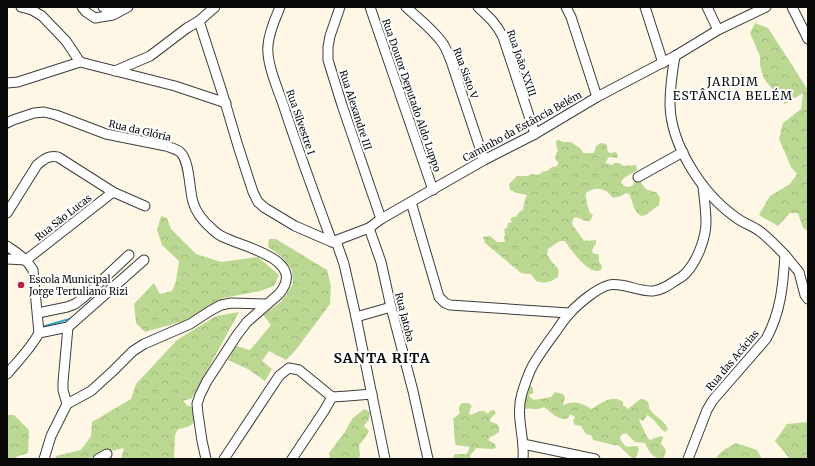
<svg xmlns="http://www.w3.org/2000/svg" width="815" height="466" viewBox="0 0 815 466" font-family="Merriweather,serif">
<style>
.forest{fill:url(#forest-crowns)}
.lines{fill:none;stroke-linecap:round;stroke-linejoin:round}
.stream{stroke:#33a2cc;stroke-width:2}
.minor-casing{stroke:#3d3d3d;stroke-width:11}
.minor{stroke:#fff;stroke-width:9}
.poi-dot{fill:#b7243e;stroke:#fff;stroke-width:1.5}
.labels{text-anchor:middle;stroke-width:4;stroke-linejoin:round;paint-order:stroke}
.street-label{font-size:10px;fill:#0a0a0a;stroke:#fff}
.poi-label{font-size:10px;fill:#0a0a0a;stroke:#fff;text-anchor:start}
.quarter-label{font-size:12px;letter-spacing:1px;fill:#0a0a0a;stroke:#fff}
.district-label{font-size:14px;font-weight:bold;letter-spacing:1px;fill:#0a0a0a;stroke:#fff}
</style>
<defs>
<pattern id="forest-crowns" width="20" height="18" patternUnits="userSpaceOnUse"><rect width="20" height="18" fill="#bad891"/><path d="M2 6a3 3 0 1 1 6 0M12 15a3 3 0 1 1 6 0" fill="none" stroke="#9fb87c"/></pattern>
</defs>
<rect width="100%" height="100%" fill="#fff7e6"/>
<g class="forest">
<path d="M755,23L768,28L808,90V231L803,228L798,213H790L778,226L759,215L770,196L790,184L797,174L791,167L779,139L783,123L801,109L803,93L785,104L764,79L760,65V56L750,33Z"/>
<path d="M559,140L563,142H571L581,149L583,153H594L596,146L601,143L606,144L607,146V148L608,152L610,153L616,152L618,156L617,158L609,157L605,163L612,165L615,163H619L623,166L636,165L637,170L624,178L621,182L623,185L627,187L632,186L636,180H640C644,189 646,190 656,192L660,198L659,205L646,215L641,216C632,209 634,203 629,194L626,193C622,196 619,197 613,198C606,188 595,186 586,193C585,200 588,206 590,213L593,215L590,221C585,222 582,219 576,217L573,219L572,224L584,241L586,240L588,241L596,240V244L593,247L592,252L594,254H598L599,257V262L602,266L601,270C589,276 571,250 565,241H560L548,249L547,255C549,257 550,259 551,261C557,268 560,267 558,277C551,282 545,284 536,281L531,274L521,273L485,243L483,237L490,236L497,242H505L504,238L505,235L504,229L507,228L508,223L512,222L510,219L513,217H516L519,212L523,210L524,203L527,195L517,193L510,190L509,184L517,176H528L531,174L538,175L544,171H547L552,167H555L558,165V162L555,159L556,154L558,151L556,144V141Z"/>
<path d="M161,216L167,218L171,229L196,254L221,262L258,257L279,275L274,286L260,291L223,298L184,321L145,332L136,323L134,304L154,283L160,294L172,291L176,281L179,261L162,245L157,230Z"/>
<path d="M269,239H276L327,270L331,286L330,304L295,351L286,360L269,351L262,361L272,369L265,381L248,369L228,360L236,346L250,350L271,325L263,315L281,302L293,284L292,270L282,257L268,247Z"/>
<path d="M239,312L192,398L183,401L188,406L194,407C195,423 196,426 178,429L175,435L174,459H121L124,448L106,452L87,459H55L56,456L81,450L91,436L92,422L131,399L136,384L177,340L216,316Z"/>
<path d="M529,384L533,388V393L529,395L530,397L534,400L551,397L555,392L563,394L565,397L563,405C566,405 567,403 570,403C576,400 586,406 592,409C601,403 613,394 623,402V406H625L627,409L632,406L640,399C646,399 650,402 649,408C654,417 665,420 668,429L665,432C658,427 655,419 647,415L644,420L642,421L640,419L639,420L647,437L650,440L661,436L663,438L661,444L664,447L666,451L663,459C653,459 649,452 645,443L635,442L626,433L623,434L620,437C621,442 623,444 627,447L637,446L639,449L636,458L633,459L618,445H614L593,440L591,435L586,434L581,426L575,425L573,420L575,418L574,416L570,414L569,417L566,419C556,419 551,412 544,407C537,411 531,407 524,409L525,392Z"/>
<path d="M462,403H469L472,406L469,412L470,415L476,413L479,411H484L488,414L490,411L494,410L496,413L490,419L491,422L497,424L499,428V432L493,436L490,437L488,440L495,444L496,448L492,449L476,448L470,456L471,459H452L455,454H467L470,447L456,445C453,436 455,428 453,419L460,413C458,408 459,406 462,403Z"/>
<path d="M364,409L370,412L369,419L364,426L369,431L365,438L359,445L360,456L358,459H330L329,453L345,432L352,419Z"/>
<path d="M7,415H14L29,430L28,453L16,457V459H7Z"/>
<path d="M808,422V459H790L775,441L787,424Z"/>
<path d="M736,443L757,450L762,459H715L722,451Z"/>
</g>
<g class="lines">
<path class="stream" d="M45,326L73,318"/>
<g class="minor-casing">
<g id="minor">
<path d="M21,7L32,10L42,16L66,41L80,62"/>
<path d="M82,7L86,12L95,18L113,15L128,7"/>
<path d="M103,7C107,11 113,11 119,11"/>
<path d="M280,7C275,19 269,32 268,45C266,62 277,87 283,104C298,150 315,196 332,242"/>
<path d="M340,7L330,36L328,47V60L342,105L381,219"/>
<path d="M370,7L433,190"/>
<path d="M406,7C418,18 431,28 441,41C446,47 448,54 451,61L484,160"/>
<path d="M478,7C489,17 496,23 503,37L535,134"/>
<path d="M566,7L571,17L597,97"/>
<path d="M645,7L663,63"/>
<path d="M707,7L718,30"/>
<path d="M792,7L808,39"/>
<path d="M199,21L222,92L238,146L253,192L258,202L265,208L295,226L332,242L369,228L381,219L484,160L535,134L597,97L675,56L718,30L766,7"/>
<path d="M675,56C672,73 670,88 670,105C671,145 702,193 734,216C741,222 750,225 758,230C768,237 776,246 785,255C783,285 781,312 766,339L713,400L707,410L688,459"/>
<path d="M115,71L150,56L187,28L199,21L215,7"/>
<path d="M7,83L18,82L80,62L175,86L226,103"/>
<path d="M7,123L13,120L34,113L44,112L56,115L106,134L166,146C171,148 177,149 180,152C190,161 189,189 193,202C196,213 204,222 212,229C216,233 222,237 228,239C248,248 307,261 279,294L247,322L237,335L207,381L200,395L197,404L198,414L202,441L206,459"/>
<path d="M638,177L683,152"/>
<path d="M411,202L439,297L445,303L450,305L569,313"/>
<path d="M7,213L37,165C44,159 49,155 58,157L113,192L145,206"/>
<path d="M369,228L381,262L391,307L413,391L428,459"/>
<path d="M336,241L344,264L356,317L385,459"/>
<path d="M7,246C17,253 27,259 33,270L39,333C31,348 18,361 7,374"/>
<path d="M785,255L799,272L805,295L808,299"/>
<path d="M7,259L26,260"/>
<path d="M26,260L113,192"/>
<path d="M38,313L67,307L75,304L84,297L129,255"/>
<path d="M356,317L391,307"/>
<path d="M39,333L68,327L144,260"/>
<path d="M332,397L348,396L372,394"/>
<path d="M67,404L91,391L113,371L133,351L144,344L190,324L210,311L221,305L231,303L267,304"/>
<path d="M523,444L595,459"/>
<path d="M44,459L51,436L67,404L63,390V382L68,327"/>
<path d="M98,459L107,454"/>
<path d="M224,459L277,379L280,375L289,368L299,370L332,397"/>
<path d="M292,459L324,411L332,397"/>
<path d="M523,459C525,436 515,417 522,393C525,384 528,374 533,365C540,353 549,341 557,330C561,324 565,318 570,313C578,304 597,288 609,285C622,282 639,292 653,291C663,290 670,284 678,279C680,278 683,276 685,274C697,262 706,238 706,222C706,210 704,197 703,186"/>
</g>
</g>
<use href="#minor" class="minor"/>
</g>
<circle class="poi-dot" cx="21" cy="285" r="4"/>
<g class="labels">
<g class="street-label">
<text transform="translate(522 63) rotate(71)" y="4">Rua João XXIII</text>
<text transform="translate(466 73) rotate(70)" y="4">Rua Sisto V</text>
<text transform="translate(412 95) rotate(71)" y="4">Rua Doutor Deputado Aldo Luppo</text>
<text transform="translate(356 110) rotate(72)" y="4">Rua Alexandre III</text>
<text transform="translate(301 122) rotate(71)" y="4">Rua Silvestre I</text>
<text transform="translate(522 126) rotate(-29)" y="4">Caminho da Estância Belém</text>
<text transform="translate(140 130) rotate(13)" y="4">Rua da Glória</text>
<text transform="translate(63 217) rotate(-38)" y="4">Rua São Lucas</text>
<text transform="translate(405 317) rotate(76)" y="4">Rua Jatoba</text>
<text transform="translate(732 360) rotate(-50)" y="4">Rua das Acácias</text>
</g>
<g class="poi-label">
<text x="29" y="283">Escola Municipal<tspan x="29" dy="12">Jorge Tertuliano Rizi</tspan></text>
</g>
<g class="quarter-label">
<text x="733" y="86">JARDIM<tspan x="733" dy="14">ESTÂNCIA BELÉM</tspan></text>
</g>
<g class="district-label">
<text x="382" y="363">SANTA RITA</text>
</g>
</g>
<rect width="815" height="466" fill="none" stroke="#0a0a0a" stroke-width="16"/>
</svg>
